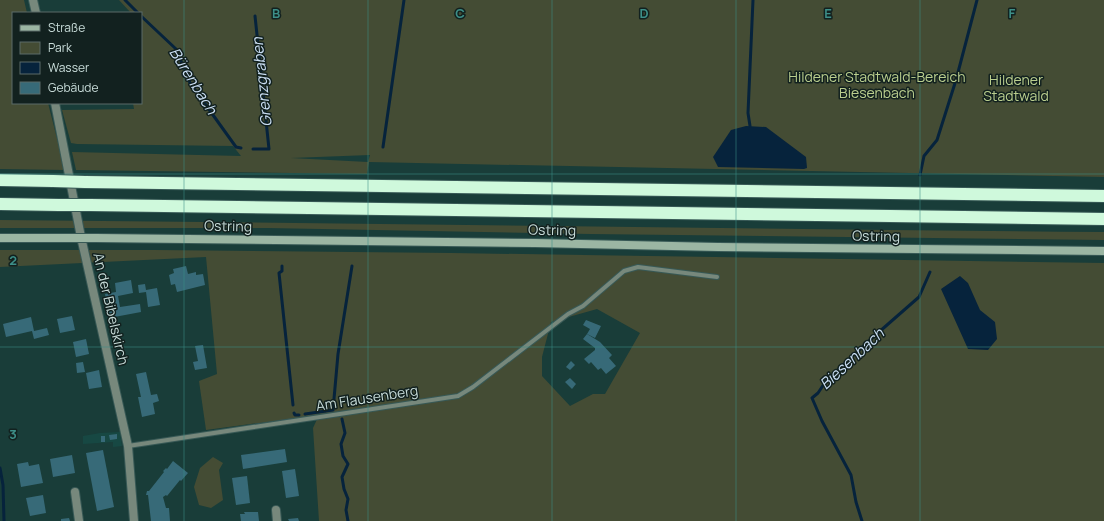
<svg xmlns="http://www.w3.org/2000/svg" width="1104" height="521" viewBox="0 0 1104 521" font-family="Manrope,sans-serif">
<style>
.built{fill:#174843}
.green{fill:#444c34;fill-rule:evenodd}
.water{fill:#06233c}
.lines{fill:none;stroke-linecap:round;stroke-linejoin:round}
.stream{stroke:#06233c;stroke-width:3}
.building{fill:#376a78}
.lane-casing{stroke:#385956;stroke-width:6}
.street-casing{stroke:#385956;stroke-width:10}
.secondary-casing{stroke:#385956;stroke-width:10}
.highway-casing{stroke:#385956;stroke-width:14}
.lane{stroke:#77887c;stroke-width:4}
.street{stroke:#77887c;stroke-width:8}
.secondary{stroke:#9bb6a3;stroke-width:8}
.highway{stroke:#cff9dc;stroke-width:12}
.secondary-bridge-casing{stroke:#385956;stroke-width:10;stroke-linecap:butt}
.highway-bridge-casing{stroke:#385956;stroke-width:14;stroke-linecap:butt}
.secondary-bridge{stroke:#9bb6a3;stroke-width:8}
.highway-bridge{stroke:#cff9dc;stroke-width:12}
.grid{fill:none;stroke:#3d8f88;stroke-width:1;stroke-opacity:0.55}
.labels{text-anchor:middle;stroke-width:3;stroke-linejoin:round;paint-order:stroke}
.park-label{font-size:14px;fill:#bace8e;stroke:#12211f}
.street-label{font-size:14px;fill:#c7dbd8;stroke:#12211f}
.water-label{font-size:15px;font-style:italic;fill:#cce0f5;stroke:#12211f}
.grid-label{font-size:13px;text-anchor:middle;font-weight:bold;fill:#3d8f88;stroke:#12211f;stroke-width:3;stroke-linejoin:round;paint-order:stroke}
</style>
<rect width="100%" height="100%" fill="#193d39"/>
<path class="built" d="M120,432L122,446L113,447V442L83,444V436L100,433Z"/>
<g class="green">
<path d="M0,0H24L27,13H13V103H48L65,170L0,169Z"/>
<path d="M119,0H1104V177L369,162L367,174L76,170L72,152L241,156L233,146L77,144L71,143L62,110L134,109L133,103H141V13H131ZM370,155L368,162L291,158Z"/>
<path d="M0,220C368,223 736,229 1104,232V240L590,234L267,228H0Z"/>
<path d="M0,250H156L452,253L1104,263V521H319L313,428L319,415L206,430L199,381L217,374L206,257L0,267ZM597,309L640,333L605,394H593L570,406L542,376V357L551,322Z"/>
<path d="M213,457L223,463L219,470L223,500L211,508L199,505L194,487L200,468Z"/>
</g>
<g class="water">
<path d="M746,126L766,127L806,157L807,168L804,169L718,167L713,157L731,130Z"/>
<path d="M960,276L968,283L980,310L995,322L997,339L988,350L968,349L941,289Z"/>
</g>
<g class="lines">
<g class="stream">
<path d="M125,0L138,13"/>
<path d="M141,16L176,49L190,83L236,147L241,148"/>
<path d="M750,126L748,113L753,0"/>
<path d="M383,147L404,0"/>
<path d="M253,149H269L255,16"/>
<path d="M920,175L924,156L937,140L956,80L977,0"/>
<path d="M282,266V271L279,273L293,405"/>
<path d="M294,413L295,415H299"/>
<path d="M305,414L333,410L338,354L352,266"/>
<path d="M342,419L345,433L341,444L343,456L348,464L342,477L344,489L348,499L346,510L348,521"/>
<path d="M0,468L3,485L4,521"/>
<path d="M862,521L856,502L851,475L822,421L812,398L818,393L826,381L871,339L919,297L930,272"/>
</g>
</g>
<g class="building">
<path d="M186,266L188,274L196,272V275L203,274L205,285L177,292L175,284L171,285L169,275L174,273L173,269Z"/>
<path d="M131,280L133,293L118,296L120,307L140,304L141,312L109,318L105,294L116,292L115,283Z"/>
<path d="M145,284L146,290L157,288L160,305L148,307L146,292L139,293L138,285Z"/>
<path d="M72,316L75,330L60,333L57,319Z"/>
<path d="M31,317L34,331L47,328L49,335L34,339L32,331L6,337L3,324Z"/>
<path d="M586,320L601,326L595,338L587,334L590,329L583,325Z"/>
<path d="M587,334L600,342L612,355L609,358L616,366L606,374L601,368L598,370L591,362L589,364L584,359L595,350V348L583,339Z"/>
<path d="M86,339L89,354L76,357L73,342Z"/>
<path d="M203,345L207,368L195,370L193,362L198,361L195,346Z"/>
<path d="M571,361L575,365L570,370L566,367Z"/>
<path d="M83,362L85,372L77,373L76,363Z"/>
<path d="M99,370L102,387L89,389L86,373Z"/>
<path d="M146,372L151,395L157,394L159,401L153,403L155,414L142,417L138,397H141L136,374Z"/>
<path d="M570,378L576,384L572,389L565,382Z"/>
<path d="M117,434V439L110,440L109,435Z"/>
<rect x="101" y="436" width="4" height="6"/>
<path d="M285,449L287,462L243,469L241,455Z"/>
<path d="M103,450L114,507L97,511L86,453Z"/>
<path d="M72,455L75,473L53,477L50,459Z"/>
<path d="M173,461L188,473L181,481L180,480L167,496L166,495L163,497L166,508H169L170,521H151L148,495H146L147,491H149L164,472L163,471L166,468L167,469Z"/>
<path d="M28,462L29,466L39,464L43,483L21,487L17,464Z"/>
<path d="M295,469L299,496L286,498L282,471Z"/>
<path d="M247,476L250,503L236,505L232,478Z"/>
<path d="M43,495L46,513L30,516L26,498Z"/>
<path d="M244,512H258L259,521H241L240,514H245Z"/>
<path d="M69,518L70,521H61V519Z"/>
<path d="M298,518L299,521H289L288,519Z"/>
</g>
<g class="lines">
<g class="lane-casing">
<path id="lane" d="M128,446L458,396L473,387L568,314L583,306L624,271L638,267L717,277"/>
</g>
<g class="street-casing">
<g id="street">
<path d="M33,0L36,13"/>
<path d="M55,103L81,237L128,446L134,521"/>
<path d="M75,492L79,521"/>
<path d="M276,510L277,521"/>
</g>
</g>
<g class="secondary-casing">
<g id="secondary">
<path d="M0,238H64"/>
<path d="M96,238L535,243L718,247L1104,251"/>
</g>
</g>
<g class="highway-casing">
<g id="highway">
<path d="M0,180L53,181"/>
<path d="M85,182L1104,196"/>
<path d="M0,204L59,205"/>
<path d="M90,205L1104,219"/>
</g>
</g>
<use href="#lane" class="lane"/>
<use href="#street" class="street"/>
<use href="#secondary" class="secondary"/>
<use href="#highway" class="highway"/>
<g class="secondary-bridge-casing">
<path id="secondary-bridge" d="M64,238H96"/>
</g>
<g class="highway-bridge-casing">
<g id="highway-bridge">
<path d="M53,181L85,182"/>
<path d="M59,205H90"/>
</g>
</g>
<use href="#secondary-bridge" class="secondary-bridge"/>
<use href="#highway-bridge" class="highway-bridge"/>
</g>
<path class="grid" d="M184,0V521M368,0V521M552,0V521M736,0V521M920,0V521M0,174H1104M0,347H1104"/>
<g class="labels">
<g class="park-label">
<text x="877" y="82">Hildener Stadtwald-Bereich<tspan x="877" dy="16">Biesenbach</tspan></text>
<text x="1016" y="85">Hildener<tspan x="1016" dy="16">Stadtwald</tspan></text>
</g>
<g class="street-label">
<text transform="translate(228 226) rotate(1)" y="5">Ostring</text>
<text transform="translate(552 230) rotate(1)" y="5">Ostring</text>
<text transform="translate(876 236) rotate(1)" y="5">Ostring</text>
<text transform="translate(111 309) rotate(77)" y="5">An der Bibelskirch</text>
<text transform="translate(367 398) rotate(-9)" y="5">Am Flausenberg</text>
</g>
<g class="water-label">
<text transform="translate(193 81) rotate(58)" y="5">Bürenbach</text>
<text transform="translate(262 82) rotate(-96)" y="5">Grenzgraben</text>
<text transform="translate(852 359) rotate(-43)" y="5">Biesenbach</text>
</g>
</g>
<g class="grid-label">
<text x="276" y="18">B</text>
<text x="460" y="18">C</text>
<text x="644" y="18">D</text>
<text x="828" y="18">E</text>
<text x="1012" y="18">F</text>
<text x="13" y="265">2</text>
<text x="13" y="439">3</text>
</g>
<rect x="12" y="12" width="130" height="92" fill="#12211f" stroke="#5a6b69"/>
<rect x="20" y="25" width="20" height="6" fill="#9bb6a3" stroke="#5a6b69"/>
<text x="48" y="32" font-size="12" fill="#c7dbd8">Straße</text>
<rect x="20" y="42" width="20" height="12" fill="#444c34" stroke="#5a6b69"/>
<text x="48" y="52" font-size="12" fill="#c7dbd8">Park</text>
<rect x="20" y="62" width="20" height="12" fill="#06233c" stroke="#5a6b69"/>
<text x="48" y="72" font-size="12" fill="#c7dbd8">Wasser</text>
<rect x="20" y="82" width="20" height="12" fill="#376a78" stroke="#5a6b69"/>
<text x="48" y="92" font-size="12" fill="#c7dbd8">Gebäude</text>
</svg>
